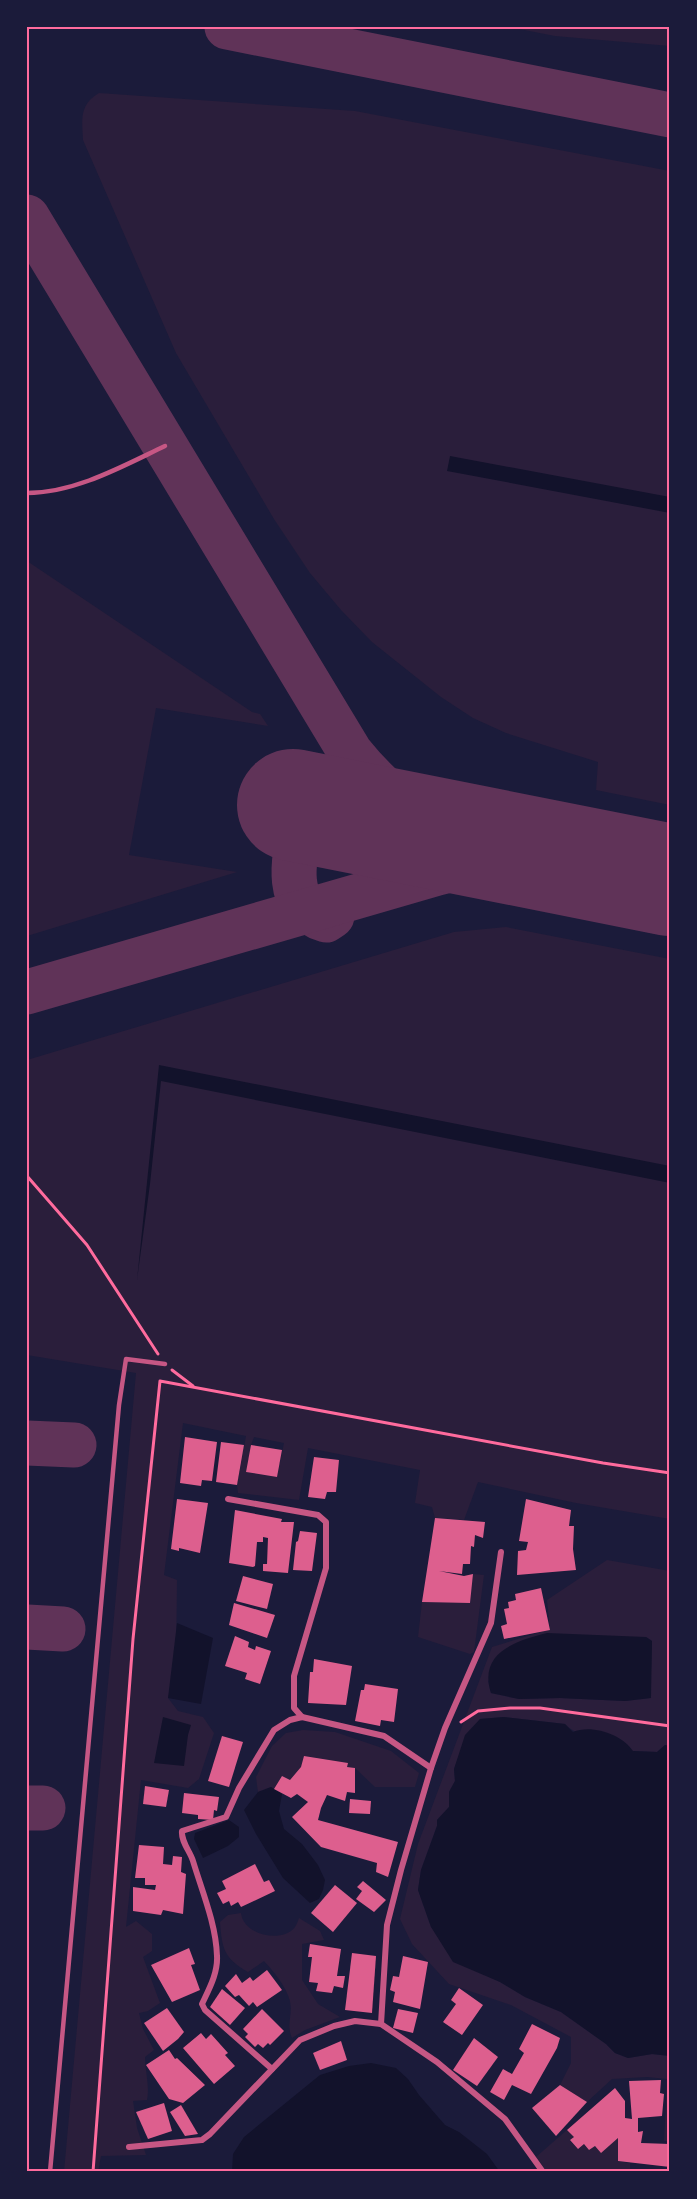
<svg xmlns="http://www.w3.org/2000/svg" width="697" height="2199" viewBox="0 0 697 2199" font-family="'Asap Condensed',sans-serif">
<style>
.green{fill:#2a1e3b;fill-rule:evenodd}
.water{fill:#12122b}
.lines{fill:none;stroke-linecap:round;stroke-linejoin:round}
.taxiway{stroke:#603358;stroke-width:45}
.runway{stroke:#603358;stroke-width:112}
.building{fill:#dd5f8e}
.path{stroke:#ff6b9d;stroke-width:3}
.service{stroke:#c65784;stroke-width:4.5}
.minor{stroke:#c65784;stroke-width:6}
.neatline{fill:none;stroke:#ff6b9d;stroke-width:2}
</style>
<rect width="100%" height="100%" fill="#1b1b3a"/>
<g class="green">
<path d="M509,27H670V46L555,36Z"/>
<path d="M99,93L355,111L670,171V805L596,790L598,762L506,733L473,718L441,697L372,642L341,610L310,573L274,519L176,353L83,140C82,119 79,105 99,93Z"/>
<path d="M27,561L252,712L260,714L268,726L156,708L129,855L237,872L27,936Z"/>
<path d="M506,927L670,959V1519L576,1503L478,1482L464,1520L435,1518L432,1507L415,1503L420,1470L308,1448L299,1500L238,1493L237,1485L246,1436L183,1423L164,1575L177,1580L176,1662L168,1698L178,1711L203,1717L214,1733L199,1779L188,1788L141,1780L126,1927L136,1921L152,1934V1951L143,1957L160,2003L148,2011L139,2013L143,2029L154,2050L145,2057C145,2072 150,2086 147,2100L133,2101L137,2128L146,2155L101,2156L98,2172H64L136,1373L27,1355V1060L454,932ZM254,1437L284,1443L277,1477L246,1472L251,1445Z"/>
<path d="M607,1560L670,1571V1746L665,1745L657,1752L632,1751C619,1726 584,1745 565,1724L504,1717L480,1719L460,1753L454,1769L455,1781L449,1792V1807L437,1820V1826L421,1870L418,1890L431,1927L479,1972L500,1982L525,1997L561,2012L606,2044L615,2053L628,2058L652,2054L670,2056V2141H664L667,2079L647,2077L612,2079L587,2102L560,2085L571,2063V2037L511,2005L449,1984L412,1944L400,1919L418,1844L492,1647L550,1629L547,1600ZM646,1637L652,1641L650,1698L625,1701L560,1698L519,1699L491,1693L488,1681Z"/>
<path d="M473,1574L484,1575L474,1652L470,1654L418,1637L422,1602L470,1603Z"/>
<path d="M303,1730L335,1732L391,1751L419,1773L415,1787H375L355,1768L347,1767V1763L305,1756L301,1767L290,1780L282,1776L274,1789L271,1787L258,1792L256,1777L272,1746L286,1733Z"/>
<path d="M241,1913C243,1935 282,1944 295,1927C297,1924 298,1921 299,1918L320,1931L324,1940L302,1944V1980L318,2004L340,2017L305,2030L292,2038C286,2024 293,2015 290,2001C286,1986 274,1972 264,1961L248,1972C224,1958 222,1949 220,1922L228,1915Z"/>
<path d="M567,2130L574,2137L570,2141L578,2149L584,2144L589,2150L595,2146L601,2152L618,2138V2161L630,2163V2172H547L536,2157Z"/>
</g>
<g class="water">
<path d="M450,456L670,497V513L447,471Z"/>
<path d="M159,1065L670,1166V1183L161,1081L150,1184L137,1280Z"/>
<path d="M177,1623L213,1638L201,1704L168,1698Z"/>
<path d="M547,1633L646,1637L652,1641L651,1698L625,1701L560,1698L519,1699L491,1693C478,1653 515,1641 547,1633Z"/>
<path d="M163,1717L191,1725L188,1735L184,1766L154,1763Z"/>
<path d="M504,1717L565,1724L573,1732C591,1724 622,1734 633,1751L657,1752L665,1745L670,1746V2056L652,2054L628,2058L615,2053L606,2044L561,2012L525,1997L500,1982L453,1962L431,1927L418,1890L421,1870L437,1826V1820L449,1807V1792L455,1781L454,1769L465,1735L480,1719Z"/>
<path d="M271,1787L282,1794L279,1811L284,1829L302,1844L318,1865L325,1880L323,1890L319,1899L310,1903L283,1878L256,1834L244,1810L258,1792Z"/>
<path d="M229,1820L239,1827V1837L228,1846L203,1858L194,1839L195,1833Z"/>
<path d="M371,2063L396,2068L408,2079L419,2095L445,2125L459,2132L487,2154L500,2172H232L233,2154L244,2137L320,2075L349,2066Z"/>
</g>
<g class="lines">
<g class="taxiway">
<path d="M227,27L670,115"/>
<path d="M27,217L350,752C375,783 409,815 447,829C483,842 523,849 560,858"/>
<path d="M304,808C298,844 276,905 326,920L332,916"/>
<path d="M27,992L438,873L490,860L527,858"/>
<path d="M27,1443L74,1445"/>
<path d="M27,1627L63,1629"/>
<path d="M27,1808H43"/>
</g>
<path class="runway" d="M293,805L670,880"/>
</g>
<g class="building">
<path d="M185,1437L217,1442L212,1481L202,1480L201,1486L180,1483Z"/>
<path d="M221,1442L244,1445L237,1485L216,1482Z"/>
<path d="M251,1445L282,1450L277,1477L246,1472Z"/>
<path d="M314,1457L339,1460L336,1492H327L325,1499L308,1497Z"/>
<path d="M177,1499L208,1503L200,1553L179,1548V1551L171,1549Z"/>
<path d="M526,1499L571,1510L569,1526H574L573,1549L576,1570L517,1575L518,1551L526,1550L528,1542L519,1541Z"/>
<path d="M235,1510L282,1519L281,1522H294L288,1573L263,1571V1564H267L268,1538L263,1537V1542H257L255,1566L253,1567L229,1563Z"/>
<path d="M435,1518L485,1522L483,1538L475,1535L474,1547L471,1546L470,1564H463L462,1574L439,1571L464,1576L473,1574L470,1603L422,1602Z"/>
<path d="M300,1531L317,1533L312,1571L293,1570L296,1542L298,1541Z"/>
<path d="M243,1576L273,1584L267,1609L236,1601Z"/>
<path d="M541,1588L550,1630L504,1639L501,1626L507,1624L504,1609L509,1608L508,1602L516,1600L515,1594Z"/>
<path d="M234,1603L275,1615L267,1638L229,1625Z"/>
<path d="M235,1636L249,1642L248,1647L255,1650L256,1646L271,1651L260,1684L245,1679L247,1673L225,1666Z"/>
<path d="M314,1659L352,1666L346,1705L308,1703L310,1672H313Z"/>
<path d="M365,1684L398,1689L394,1722L381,1720L380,1726L355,1721L361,1690H364Z"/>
<path d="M222,1736L243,1742L229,1787L208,1781Z"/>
<path d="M304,1756L348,1763L347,1767L355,1768V1793L347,1792L345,1801L327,1795L321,1808L318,1820L398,1842L388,1877L376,1872L377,1863L321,1847L292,1817L308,1802L297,1794L291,1798L274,1789L282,1776L290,1780L301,1767Z"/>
<path d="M145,1786L169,1790L166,1807L143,1804Z"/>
<path d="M184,1793L219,1797L217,1811L214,1810L213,1820L198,1819V1815L182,1813Z"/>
<path d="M350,1799L371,1801L370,1814L349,1813Z"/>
<path d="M139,1845L164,1847L163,1864L172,1865L173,1856L182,1857L181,1872L186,1874L183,1914L163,1910L161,1915L133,1911V1887L155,1890L156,1885H145V1878H135Z"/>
<path d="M255,1864L264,1882L269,1880L275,1891L241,1907L238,1902L231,1906L229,1901L223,1904L217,1893L226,1889L222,1881Z"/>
<path d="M363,1881L386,1900L374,1912L356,1899L362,1891L357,1887Z"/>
<path d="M335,1885L357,1903L333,1932L311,1913Z"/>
<path d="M310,1944L341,1949L337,1976H345L343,1988L334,1986L332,1993L316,1991L318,1983L309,1982L312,1957H308Z"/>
<path d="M189,1948L195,1964L191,1965L200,1990L172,2002L151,1965Z"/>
<path d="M352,1953L376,1956L372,2013L345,2010Z"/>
<path d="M403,1956L428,1962L420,2009L393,2002L395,1992L390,1990L393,1976L399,1977Z"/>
<path d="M267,1970L282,1990L257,2007L253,2002L249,2006L239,1995L235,1997L225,1986L236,1974L242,1983L250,1977L253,1981Z"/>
<path d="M459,1988L483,2005L462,2035L443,2022L456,2004L451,2000Z"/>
<path d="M222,1989L245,2008L230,2025L210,2007Z"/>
<path d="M167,2008L184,2032L178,2039L163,2051L144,2023Z"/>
<path d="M262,2009L284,2031L270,2045L268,2043L263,2048L258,2044L255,2047L245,2037L248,2034L243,2029Z"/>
<path d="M398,2009L418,2013L413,2033L393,2028Z"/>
<path d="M532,2024L560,2038L557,2048L531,2094L512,2085L504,2100L490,2092L503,2069L512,2074L524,2053L519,2049Z"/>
<path d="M201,2033L206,2039L211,2034L228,2053L225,2055L235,2066L214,2084L183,2048Z"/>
<path d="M474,2038L498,2057L477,2086L453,2070Z"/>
<path d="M341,2041L347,2060L320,2070L313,2053Z"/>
<path d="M169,2050L175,2059L177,2058L205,2085L183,2103L169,2099L146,2065Z"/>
<path d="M661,2080L660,2093L664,2094L662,2116L638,2118V2132L643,2131L641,2143L670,2144V2167L618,2161V2138L601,2153L595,2146L589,2150L584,2144L578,2149L570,2140L574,2137L567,2130L615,2088L625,2101V2118L632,2119L629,2081Z"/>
<path d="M560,2085L587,2102L556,2136L532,2108Z"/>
<path d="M164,2103L172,2131L148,2139L136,2112Z"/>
<path d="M181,2105L198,2134L185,2136L170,2112Z"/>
</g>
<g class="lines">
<g class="path">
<path d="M27,1176L87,1245L158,1354"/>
<path d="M172,1370L193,1386"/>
<path d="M461,1722L478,1711L510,1708H540L670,1726"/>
<path d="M93,2172L133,1639L160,1381L603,1463L670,1473"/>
</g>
<g class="service">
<path d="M27,493C75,493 123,466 165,446"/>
<path d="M50,2172L119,1405L126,1359L165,1364"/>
</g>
<g class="minor">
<path d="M228,1499L318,1515L326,1522V1568L294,1676V1708L302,1717"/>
<path d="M381,2024L387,1925L401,1870L431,1768L445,1728L491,1623L501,1552"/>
<path d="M272,2069L205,2010L202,2004C209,1989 218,1973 217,1956C216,1924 202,1891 193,1861C190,1851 181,1842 182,1831L226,1817L239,1788L274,1730L290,1720L302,1717L384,1736L431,1768"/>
<path d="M129,2147L202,2140L210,2134L300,2040L334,2026L355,2021L381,2024L437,2062L505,2119L543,2172"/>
</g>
</g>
<rect width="697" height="2199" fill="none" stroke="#1b1b3a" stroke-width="57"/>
<rect x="28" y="28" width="640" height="2142" class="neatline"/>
</svg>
